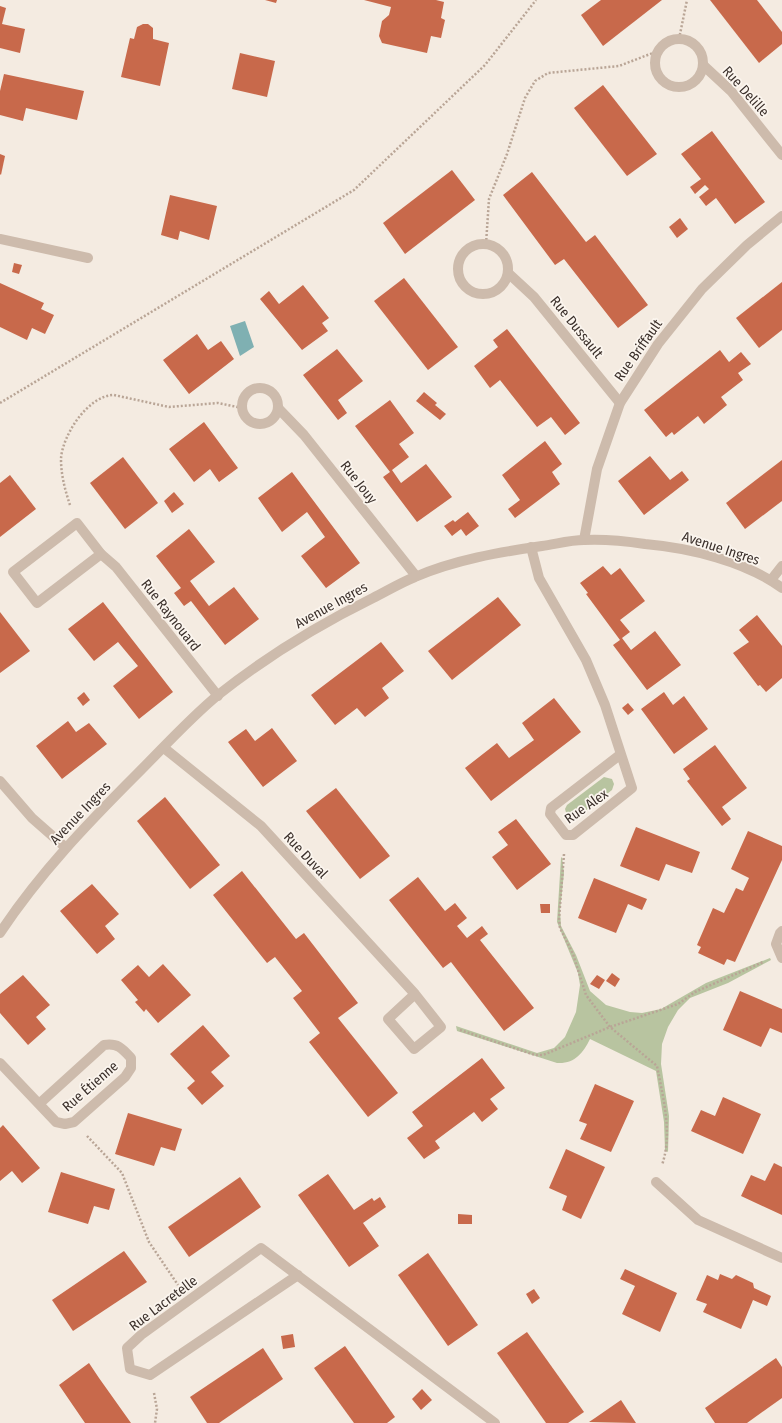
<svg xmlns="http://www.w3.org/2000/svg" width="782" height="1423" viewBox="0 0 782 1423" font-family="'Fira Sans Condensed',sans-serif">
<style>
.green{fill:#b8c4a0}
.water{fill:#7fb0b2}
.building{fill:#c8694b}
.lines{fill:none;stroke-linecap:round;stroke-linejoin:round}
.path{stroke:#b9a596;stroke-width:2.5;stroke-dasharray:2 2;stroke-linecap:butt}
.minor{stroke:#cdbbac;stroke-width:10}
.labels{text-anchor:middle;stroke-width:3.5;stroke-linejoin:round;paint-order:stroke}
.street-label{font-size:14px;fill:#3b302b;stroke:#fbf5ee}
</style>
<rect width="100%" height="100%" fill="#f4ebe1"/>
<g class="green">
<path d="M604,777L612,779L614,784L612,790L576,818L567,816L565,809L567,805Z"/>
<path d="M562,857L564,873L560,911L561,926L576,955L590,991L606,1005L630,1012L642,1013L661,1009L706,983L770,958L771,960L728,983L690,998L678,1010L668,1027L662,1044L661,1064L669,1116L668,1152L665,1150L664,1122L656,1071L590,1039C583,1053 575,1064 557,1063L457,1031L456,1026L537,1053L554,1048L565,1037L576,1012L580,985L578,973L557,922L561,858Z"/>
</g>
<path class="water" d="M245,321L254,347L240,356L230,326Z"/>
<g class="building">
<path d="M265,0H277L276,3Z"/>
<path d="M364,0H436L444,2L441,18L445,20L441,38L431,36L427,53L382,43L379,36L382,21L389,15L391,7Z"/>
<path d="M601,0H662L603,46L581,15Z"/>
<path d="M710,0H757L782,32V44L759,63Z"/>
<path d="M0,6L6,8L2,24L25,29L20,53L0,48Z"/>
<path d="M143,24H148L153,28V39L169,43L160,86L121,77L130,38L134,39L137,27Z"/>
<path d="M240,53L275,61L267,97L232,89Z"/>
<path d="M4,74L84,91L77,120L26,108L23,121L0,115V91Z"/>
<path d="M603,85L657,154L627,176L574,108Z"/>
<path d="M712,131L765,202L735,224L716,198L706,206L699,197L709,189L705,185L695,194L690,187L701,179L681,154Z"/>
<path d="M0,154L5,156L1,175L0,174Z"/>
<path d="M452,170L475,200L405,254L383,223Z"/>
<path d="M532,172L586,242L595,235L648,305L618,328L564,259L555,265L503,195Z"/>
<path d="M170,195L217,206L209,240L180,231L178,240L161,235Z"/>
<path d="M680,218L688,229L677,238L669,227Z"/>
<path d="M14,263L22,265L19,274L12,272Z"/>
<path d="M404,278L458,347L428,370L374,301Z"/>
<path d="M782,282V330L759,348L736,318Z"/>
<path d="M0,283L44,303L41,309L54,315L45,334L32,328L27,340L0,327Z"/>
<path d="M303,285L329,318L322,323L328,331L302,350L260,299L269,291L279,304Z"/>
<path d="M507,329L580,423L565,435L551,417L537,427L500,380L490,388L474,366L498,347L493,340Z"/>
<path d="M197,334L208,350L221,341L234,359L189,394L163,360Z"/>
<path d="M337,349L363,381L338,400L347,413L338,420L303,375Z"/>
<path d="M720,350L729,362L741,352L751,364L738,373L743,380L721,397L727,405L704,424L698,416L674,435L672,432L666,437L644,410Z"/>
<path d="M424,392L437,403L435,405L446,414L440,420L416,401Z"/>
<path d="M390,400L414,433L399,444L409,457L392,470L401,483L426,464L452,497L417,522L383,477L390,472L355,426Z"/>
<path d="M204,422L238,468L219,482L210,469L194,482L169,449Z"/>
<path d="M545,441L562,464L552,472L560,484L515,518L508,509L520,500L502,475Z"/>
<path d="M650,456L670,480L682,471L689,480L644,515L618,481Z"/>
<path d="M123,457L158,503L125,529L90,483Z"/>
<path d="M782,460V501L745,529L726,503Z"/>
<path d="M292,472L360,563L326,588L301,556L325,537L307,512L282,532L258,498Z"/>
<path d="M10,475L36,509L0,537V483Z"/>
<path d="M174,492L184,504L172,513L164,501Z"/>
<path d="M468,512L479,526L466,536L461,529L452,536L444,526L453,520L455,522Z"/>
<path d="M189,529L215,562L190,581L209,606L234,587L259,619L225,645L191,601L184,606L174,593L181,588L156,556Z"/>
<path d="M603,566L611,575L620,568L645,601L620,620L630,632L622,638L631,650L655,631L681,665L647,690L613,645L620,640L586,594L588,593L580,583Z"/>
<path d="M498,597L521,625L452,680L428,651Z"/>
<path d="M103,602L173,692L139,719L113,686L138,666L118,642L94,661L68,629Z"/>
<path d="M0,612L30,651L0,673Z"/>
<path d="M757,615L782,646V678L766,692L760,685L758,686L733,653L749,642L739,630Z"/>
<path d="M381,642L404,671L382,688L389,698L365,717L357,708L335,725L311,695Z"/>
<path d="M84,692L90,700L83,706L77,698Z"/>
<path d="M664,692L673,705L684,696L708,729L674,754L641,709Z"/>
<path d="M554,698L581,732L491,801L465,768L497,743L509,758L534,740L522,723Z"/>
<path d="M628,703L634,710L628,715L622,708Z"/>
<path d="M68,721L76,732L89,723L107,744L62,779L36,746Z"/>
<path d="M272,728L297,761L263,787L228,742L246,729L255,741Z"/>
<path d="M715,745L747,788L722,807L731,819L722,826L687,781L690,779L683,769Z"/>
<path d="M336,788L390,856L360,879L306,811Z"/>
<path d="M165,797L220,865L190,889L137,821Z"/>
<path d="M516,819L551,864L517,890L492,857L508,845L498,832Z"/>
<path d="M636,827L700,852L692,873L666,864L659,881L620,866Z"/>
<path d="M748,831L782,846V860L735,962L727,959L724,965L698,953L701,947L697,945L713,908L724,913L736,888L743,891L749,878L731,869Z"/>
<path d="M242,871L296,939L304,933L358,1003L338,1018L398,1093L368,1117L309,1042L320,1033L293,998L302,991L275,957L267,963L213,895Z"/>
<path d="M418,877L445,911L455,903L467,918L457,926L467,938L482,926L488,934L480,940L534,1008L504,1031L451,962L443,968L389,900Z"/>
<path d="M594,878L647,899L642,910L628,904L616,933L578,918Z"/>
<path d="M92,884L119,914L105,926L115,939L97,954L60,911Z"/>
<path d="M540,904H550V913H541Z"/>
<path d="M163,964L191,995L158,1023L146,1009L144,1012L135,1002L138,1000L121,980L138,965L149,977Z"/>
<path d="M612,973L620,979L615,987L606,981Z"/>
<path d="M23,975L50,1005L36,1017L46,1029L28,1045L0,1013V994Z"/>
<path d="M597,975L605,980L599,989L590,984Z"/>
<path d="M740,991L782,1009V1033L770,1028L761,1047L723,1030Z"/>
<path d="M203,1025L230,1056L211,1072L224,1086L202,1105L187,1088L195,1081L170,1054Z"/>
<path d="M482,1058L505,1088L490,1099L498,1109L482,1122L474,1112L435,1141L440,1148L424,1159L407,1138L423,1126L412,1112Z"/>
<path d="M595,1084L634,1101L611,1152L580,1139L587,1124L579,1121Z"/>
<path d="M723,1097L761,1114L743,1154L691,1131L701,1110L715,1116Z"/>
<path d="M128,1113L182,1129L175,1151L161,1147L154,1166L115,1154Z"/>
<path d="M3,1125L40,1168L22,1183L12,1171L0,1181V1128Z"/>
<path d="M566,1149L605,1167L581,1219L562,1210L567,1196L549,1188Z"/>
<path d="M774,1163L782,1167V1215L741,1196L751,1175L765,1181Z"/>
<path d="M61,1172L115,1189L109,1210L94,1206L88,1224L48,1212Z"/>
<path d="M328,1174L354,1210L372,1198L374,1201L380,1197L386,1207L363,1223L379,1246L349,1267L298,1195Z"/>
<path d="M240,1177L261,1207L189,1257L168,1227Z"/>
<path d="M458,1214L472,1215V1224H458Z"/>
<path d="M124,1251L147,1282L73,1331L52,1300Z"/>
<path d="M428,1253L478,1325L448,1346L398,1275Z"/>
<path d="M625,1269L677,1293L660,1332L622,1314L635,1286L620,1279Z"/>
<path d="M720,1274L732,1279L736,1275L753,1283L754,1288L771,1296L767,1306L753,1300L741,1329L703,1312L707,1304L696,1300L707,1275L718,1280Z"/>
<path d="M534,1289L540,1298L532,1304L526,1294Z"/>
<path d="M527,1332L584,1412L568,1423H546L497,1353Z"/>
<path d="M293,1334L295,1347L283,1349L281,1336Z"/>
<path d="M345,1346L395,1417L387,1423H354L314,1368Z"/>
<path d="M263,1348L283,1379L219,1423H207L190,1397Z"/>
<path d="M776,1358L782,1367V1398L747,1423H715L705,1408Z"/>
<path d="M89,1363L99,1378L131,1423H85L59,1385Z"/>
<path d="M422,1389L432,1400L421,1410L412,1399Z"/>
<path d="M621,1400L636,1423L589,1422L595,1418Z"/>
</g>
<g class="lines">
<g class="path">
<path d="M679,39L687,0"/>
<path d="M486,244L489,199L507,154L525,98L535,81L548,73L619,66L658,51"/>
<path d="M0,403L354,190L485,65L536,0"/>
<path d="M70,505C65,490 61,475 61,459C62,436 88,395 114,395L169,407L218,403L242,408"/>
<path d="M564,854L559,919L560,928L573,954L586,995L610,1027L657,1066C663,1098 673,1133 662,1165"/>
<path d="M460,1030L535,1055H543L610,1027L678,1004L695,992L763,962"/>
<path d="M87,1136L122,1173L149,1242L178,1285"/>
<path d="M154,1393L157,1409L155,1423"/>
</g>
<g class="minor">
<circle cx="679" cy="63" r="24"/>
<path d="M703,65L731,91L782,155"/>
<path d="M0,239L88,258"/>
<circle cx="483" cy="269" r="25"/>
<path d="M508,273L534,297L620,403"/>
<circle cx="260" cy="406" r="18"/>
<path d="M278,408L304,435L416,576"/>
<path d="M77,523L101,554L37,603L13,572Z"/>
<path d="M584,540L597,469L620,403L658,344L702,289L747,245L782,216"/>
<path d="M531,547L539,578L586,660L605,705L632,788L573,835H566L550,814L551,808L621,754"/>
<path d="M101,554L116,567L218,696"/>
<path d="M771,580L782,566"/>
<path d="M164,748L261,826L415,994L441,1027L414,1049L388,1019L415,994"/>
<path d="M0,781L32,818L65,847"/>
<path d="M782,931L780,933L776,944L782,958"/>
<path d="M0,933C39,874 87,824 137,774C164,747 189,719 218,695C266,657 318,625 373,598C387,591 400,583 415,577C454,560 500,552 542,546C556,544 570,540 584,540C604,539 625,541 645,544C690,548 745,561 782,588"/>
<path d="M0,1063L56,1122L65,1124L74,1122L125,1077L131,1068V1058C122,1048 118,1043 104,1045L39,1104"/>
<path d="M656,1182L698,1220L782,1258"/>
<path d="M298,1275L150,1375L130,1369L127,1348L141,1335L261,1248L495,1423"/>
</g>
</g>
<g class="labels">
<g class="street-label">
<text transform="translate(746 91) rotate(48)" y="5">Rue Delille</text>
<text transform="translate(577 327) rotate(51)" y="5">Rue Dussault</text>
<text transform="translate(638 350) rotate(-55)" y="5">Rue Briffault</text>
<text transform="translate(359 482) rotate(52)" y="5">Rue Jouy</text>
<text transform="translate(721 548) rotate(18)" y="5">Avenue Ingres</text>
<text transform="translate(331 605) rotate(-29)" y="5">Avenue Ingres</text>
<text transform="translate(171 615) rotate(52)" y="5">Rue Raynouard</text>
<text transform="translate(586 806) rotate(-35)" y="5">Rue Alex</text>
<text transform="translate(80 813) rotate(-46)" y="5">Avenue Ingres</text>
<text transform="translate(306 855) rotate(47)" y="5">Rue Duval</text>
<text transform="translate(90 1086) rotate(-41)" y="5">Rue Étienne</text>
<text transform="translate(163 1303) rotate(-37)" y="5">Rue Lacretelle</text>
</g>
</g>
</svg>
